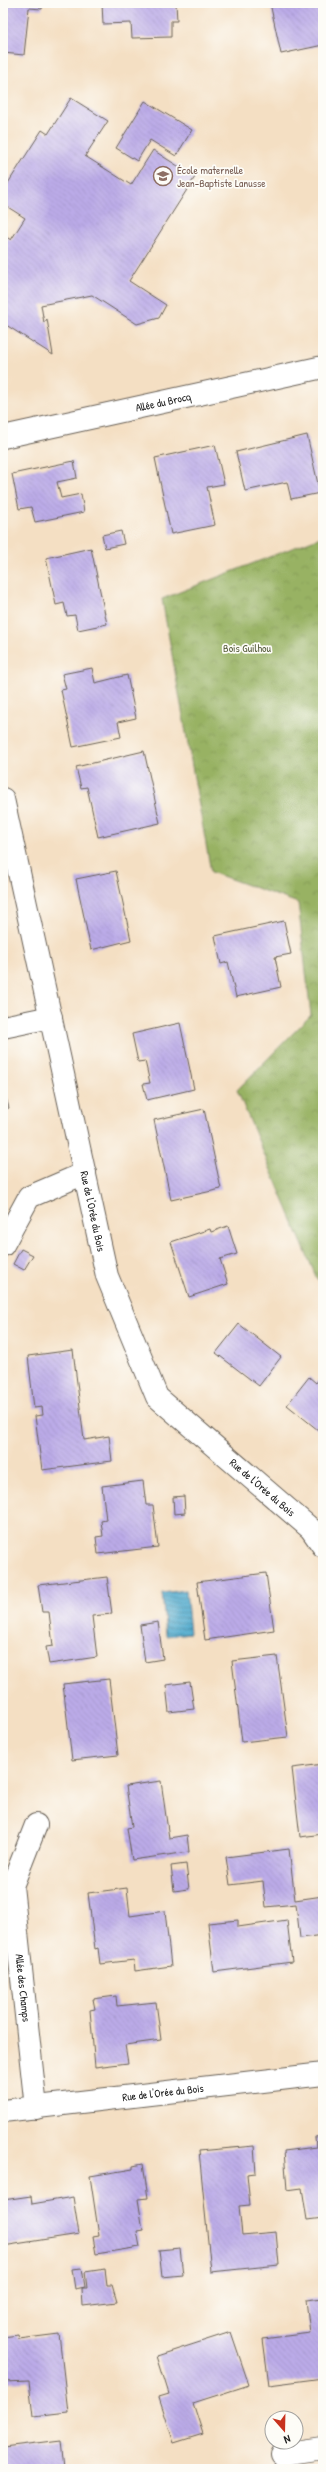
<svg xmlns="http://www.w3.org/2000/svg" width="326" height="2472" viewBox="0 0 326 2472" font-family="'Patrick Hand',sans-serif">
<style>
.forest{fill:url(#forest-crowns);stroke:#5a6740}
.water{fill:url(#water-rules);stroke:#356274}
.building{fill:url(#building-back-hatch)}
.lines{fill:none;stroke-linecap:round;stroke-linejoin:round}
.street-casing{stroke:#686056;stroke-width:24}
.street{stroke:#fff;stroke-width:22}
.labels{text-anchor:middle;stroke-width:3.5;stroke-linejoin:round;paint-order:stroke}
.education-label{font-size:11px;fill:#785e54;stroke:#fdfcf7;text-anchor:start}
.street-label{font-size:11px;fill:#1c1c1c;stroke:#fdfcf7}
.park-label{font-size:11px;fill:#555b3a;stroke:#fdfcf7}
</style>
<defs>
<pattern id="forest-crowns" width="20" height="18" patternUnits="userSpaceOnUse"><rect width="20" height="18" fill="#98b263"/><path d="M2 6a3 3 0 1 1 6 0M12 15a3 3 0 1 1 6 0" fill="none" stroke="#829855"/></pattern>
<pattern id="water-rules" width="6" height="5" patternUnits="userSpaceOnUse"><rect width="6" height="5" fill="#4ea8cc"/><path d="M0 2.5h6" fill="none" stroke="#4088a5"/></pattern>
<pattern id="building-back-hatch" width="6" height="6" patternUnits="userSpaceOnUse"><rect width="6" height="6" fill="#bbabe8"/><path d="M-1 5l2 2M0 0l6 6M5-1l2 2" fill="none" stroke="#a093c6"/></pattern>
</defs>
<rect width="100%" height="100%" fill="#fdfcf7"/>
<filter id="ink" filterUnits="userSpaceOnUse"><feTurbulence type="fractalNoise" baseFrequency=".025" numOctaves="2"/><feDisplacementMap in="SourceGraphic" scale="8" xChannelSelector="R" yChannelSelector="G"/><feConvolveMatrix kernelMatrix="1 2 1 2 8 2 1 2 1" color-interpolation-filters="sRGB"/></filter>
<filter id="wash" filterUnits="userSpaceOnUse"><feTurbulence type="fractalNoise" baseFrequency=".012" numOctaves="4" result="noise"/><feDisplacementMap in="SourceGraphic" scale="16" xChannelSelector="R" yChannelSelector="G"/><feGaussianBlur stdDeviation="0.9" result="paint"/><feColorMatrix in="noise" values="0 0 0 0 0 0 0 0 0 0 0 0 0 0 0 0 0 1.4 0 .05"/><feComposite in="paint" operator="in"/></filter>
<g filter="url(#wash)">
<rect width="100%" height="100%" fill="#f4dfc3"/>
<path class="forest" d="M323,536V1283L317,1279L237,1090L311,1015L298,903L211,872L162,599Z"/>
<path class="water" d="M186,1590L190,1633L166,1636L162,1593Z"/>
<g id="blocks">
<g class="building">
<path d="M3,3H43L42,9L29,8L24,55L3,53Z"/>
<path d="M102,3H176L177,21H171V37L132,38L131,23L103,24Z"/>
<path d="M270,3H323V45L281,54Z"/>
<path d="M71,98L108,121L85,156L131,185L153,150L195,177L129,281L166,305L159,318L137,324L92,295L41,305L44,323L47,319L53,355L3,323V235L11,240L25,218L3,204V191L42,130L48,134Z"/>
<path d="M145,101L192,130L176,156L150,140L137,161L116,148Z"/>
<path d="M307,435L320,493L291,499L287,482L245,491L236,452Z"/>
<path d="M215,445L224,484L207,487L215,525L171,534L155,458Z"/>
<path d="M74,461L77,478L57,482L61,498L81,494L84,512L35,522L31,507L19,509L12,474Z"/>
<path d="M121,531L124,544L105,548L102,535Z"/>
<path d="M91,548L107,624L78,630L75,615L67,616L64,603L56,605L46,558Z"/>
<path d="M92,668L95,683L127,675L136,718L118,722L121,737L73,747L61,690L66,689L62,674Z"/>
<path d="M144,751L160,823L98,837L87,787L81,788L76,767Z"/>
<path d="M116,871L131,940L91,950L76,879Z"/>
<path d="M284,921L291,954L275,957L281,987L236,997L228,962L221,964L215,936Z"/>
<path d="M180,1023L194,1089L147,1100L143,1084L150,1083L145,1061L138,1062L132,1034Z"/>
<path d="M3,1087L9,1108L3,1110Z"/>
<path d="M204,1109L221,1189L171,1200L154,1120Z"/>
<path d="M228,1226L237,1254L220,1259L228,1284L189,1297L171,1242L210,1229L211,1232Z"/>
<path d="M21,1249L33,1255L24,1270L13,1264Z"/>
<path d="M239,1324L281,1357L259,1386L216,1353Z"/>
<path d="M73,1350L84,1440L109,1436L112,1461L42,1470L35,1416L43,1415L42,1407L34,1408L28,1356Z"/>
<path d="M323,1374V1434L287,1405L309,1377L316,1383Z"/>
<path d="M143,1481L146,1505H153L158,1547L98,1554L96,1537L103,1536L101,1521L106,1520L102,1486Z"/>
<path d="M184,1496L185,1513L174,1514L173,1497Z"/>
<path d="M266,1573L274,1630L205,1640L197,1582Z"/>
<path d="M107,1577L112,1614L92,1616L97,1657L49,1664L46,1647L53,1646L49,1612H42L38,1585Z"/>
<path d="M158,1622L163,1659L145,1662L140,1625Z"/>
<path d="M277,1656L288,1737L242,1742L232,1661Z"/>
<path d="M109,1679L118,1755L72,1760L63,1684Z"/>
<path d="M190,1682L194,1709L169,1712L166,1685Z"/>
<path d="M323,1764V1834L300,1837L292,1768Z"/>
<path d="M161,1781L169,1838L187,1835L189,1852L132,1860L127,1828L132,1827L126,1786Z"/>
<path d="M289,1849L295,1900L323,1896V1935L300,1938L296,1904L266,1907L263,1881L230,1885L226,1857Z"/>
<path d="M186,1864L189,1889L174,1891L171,1866Z"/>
<path d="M127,1888L130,1916L165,1911L171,1966L135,1971L134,1960L100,1964L98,1948L95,1949L88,1893Z"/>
<path d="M238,1920V1927L287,1920L292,1962L214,1972L208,1923Z"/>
<path d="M116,1996L117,2006L156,2002L161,2040L125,2045L128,2063L95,2067L90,2010L95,2009L93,1999Z"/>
<path d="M323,2136V2218L307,2220L302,2188L287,2190L284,2151L316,2147L315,2137Z"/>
<path d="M254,2146L256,2173L247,2174L250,2205L239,2206L242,2235L276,2232L279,2265L211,2272L199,2151Z"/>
<path d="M143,2164L148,2198L138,2199L143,2230L137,2231L140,2247L96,2254L93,2237L99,2236L90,2176L133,2169V2166Z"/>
<path d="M31,2196L32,2204L73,2197L79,2234L3,2246V2200Z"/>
<path d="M180,2248L183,2275L162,2277L159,2250Z"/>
<path d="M82,2268L85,2287L75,2289L72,2269Z"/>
<path d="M105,2269L107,2285H112L117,2302L83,2306L82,2288H87L85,2272Z"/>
<path d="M323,2298V2378L269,2385L263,2339L310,2333L306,2300Z"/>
<path d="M231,2332L249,2385L193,2403L203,2434L174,2443L159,2397L169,2394L157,2356Z"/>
<path d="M59,2334L68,2412L33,2416L29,2381L3,2382V2337L18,2335L19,2339Z"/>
<path d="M61,2440L64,2469H4L3,2447Z"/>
</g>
</g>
</g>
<g filter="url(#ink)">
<use href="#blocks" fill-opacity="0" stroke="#686056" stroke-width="1"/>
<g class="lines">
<g class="street-casing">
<g id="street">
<path id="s1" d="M3,437L323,367"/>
<path id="s2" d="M3,799L107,1276L157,1397L311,1529L323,1546"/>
<path d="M3,1027L51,1017"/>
<path d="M3,1245L29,1197L85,1173"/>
<path id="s3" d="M36,1825L12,1886L36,2108"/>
<path id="s4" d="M3,2111L323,2074"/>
<path d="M282,2454L323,2448"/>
</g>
</g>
<use href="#street" class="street"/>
</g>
</g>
<defs>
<g id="school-ring" transform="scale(1)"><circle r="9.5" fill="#fdfcf7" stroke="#8d6e63" stroke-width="1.5"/><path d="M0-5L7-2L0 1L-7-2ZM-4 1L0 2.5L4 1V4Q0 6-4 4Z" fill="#8d6e63"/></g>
</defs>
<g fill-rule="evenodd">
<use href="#school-ring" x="163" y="176"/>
</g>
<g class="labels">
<g class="education-label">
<text x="177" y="174">École maternelle<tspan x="177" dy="13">Jean-Baptiste Lanusse</tspan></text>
</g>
<g class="street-label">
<text dy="4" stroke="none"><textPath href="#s1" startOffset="164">Allée du Brocq</textPath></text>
<text dy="4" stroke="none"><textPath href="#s2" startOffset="422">Rue de l'Orée du Bois</textPath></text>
<text dy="4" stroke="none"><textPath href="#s2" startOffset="758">Rue de l'Orée du Bois</textPath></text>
<text dy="4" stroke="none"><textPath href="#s3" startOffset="168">Allée des Champs</textPath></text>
<text dy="4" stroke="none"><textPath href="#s4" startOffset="161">Rue de l'Orée du Bois</textPath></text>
</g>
<g class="park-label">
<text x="247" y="652">Bois Guilhou</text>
</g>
</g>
<rect width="326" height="2472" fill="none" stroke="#fdfcf7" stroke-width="16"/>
<g transform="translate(284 2430) rotate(160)"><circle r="19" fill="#fdfcf7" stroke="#a3a29f"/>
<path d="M0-3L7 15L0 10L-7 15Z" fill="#c8321e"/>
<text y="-6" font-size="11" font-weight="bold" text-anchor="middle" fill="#1c1c1c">N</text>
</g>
</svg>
